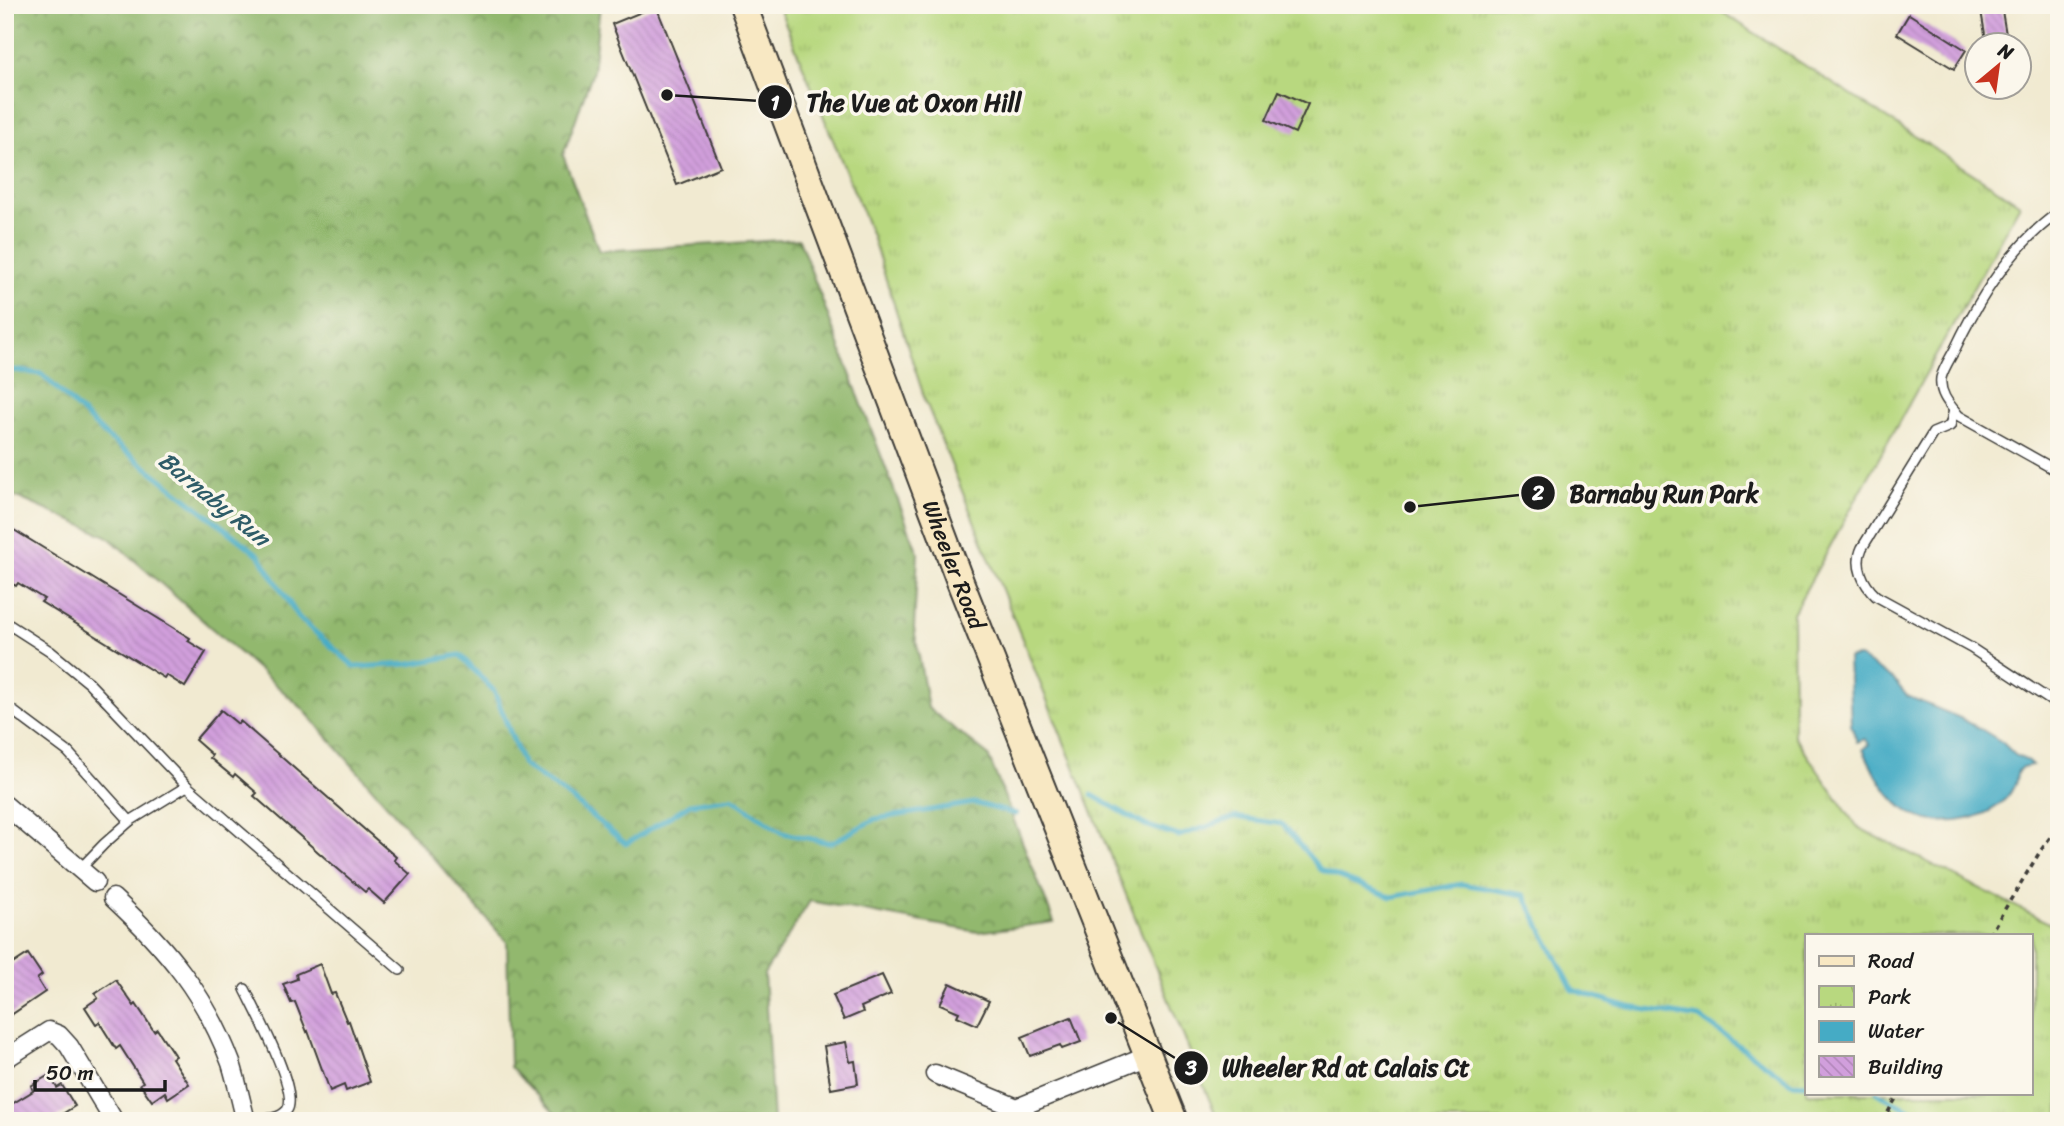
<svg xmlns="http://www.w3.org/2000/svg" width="2064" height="1126" viewBox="0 0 2064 1126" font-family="Sriracha,sans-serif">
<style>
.forest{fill:url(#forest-crowns);stroke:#576a45;stroke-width:2}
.park{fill:url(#park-tufts);stroke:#6a7a4e;stroke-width:2;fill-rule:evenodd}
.water{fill:#45abc5;stroke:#306470;stroke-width:2}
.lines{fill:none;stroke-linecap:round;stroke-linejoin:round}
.stream{stroke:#45abc5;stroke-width:5}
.building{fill:url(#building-back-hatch)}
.lane-casing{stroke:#3c3b37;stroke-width:12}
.street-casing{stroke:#3c3b37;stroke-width:21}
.secondary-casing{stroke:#3c3b37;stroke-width:30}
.path{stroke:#3c3b37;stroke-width:3.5;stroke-dasharray:5 5;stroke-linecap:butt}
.lane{stroke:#fff;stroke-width:9}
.street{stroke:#fff;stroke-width:18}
.secondary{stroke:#f8e8c3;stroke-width:26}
.labels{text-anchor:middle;stroke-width:7;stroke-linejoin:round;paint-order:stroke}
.street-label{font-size:23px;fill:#1c1c1c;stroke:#fbf7ec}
.water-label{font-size:24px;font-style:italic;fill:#2e5c68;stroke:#fbf7ec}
.leader{fill:none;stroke:#1c1c1c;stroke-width:2.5}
.callout-dot{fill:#1c1c1c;stroke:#fbf7ec;stroke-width:2.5}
.mark-label{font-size:21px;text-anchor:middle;font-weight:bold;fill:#fff}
.callout-label{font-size:24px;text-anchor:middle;font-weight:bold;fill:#1c1c1c;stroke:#fbf7ec;stroke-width:7;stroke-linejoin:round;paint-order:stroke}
</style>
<defs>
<pattern id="forest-crowns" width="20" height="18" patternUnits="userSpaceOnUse" patternTransform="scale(1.75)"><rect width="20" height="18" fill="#92b86e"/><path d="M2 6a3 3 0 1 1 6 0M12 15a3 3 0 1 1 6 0" fill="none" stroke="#76955a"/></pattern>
<pattern id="park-tufts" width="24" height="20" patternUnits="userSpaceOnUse" patternTransform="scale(1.75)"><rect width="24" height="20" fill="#b8d87f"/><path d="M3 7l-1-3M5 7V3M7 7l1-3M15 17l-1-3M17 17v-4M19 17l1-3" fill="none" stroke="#9eb96d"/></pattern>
<pattern id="building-back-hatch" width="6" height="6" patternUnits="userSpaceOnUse" patternTransform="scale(1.75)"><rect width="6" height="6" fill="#d19fdc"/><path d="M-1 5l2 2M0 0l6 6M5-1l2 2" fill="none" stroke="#b388bc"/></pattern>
</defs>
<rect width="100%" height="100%" fill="#fbf7ec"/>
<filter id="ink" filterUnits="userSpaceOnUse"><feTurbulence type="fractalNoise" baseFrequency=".0143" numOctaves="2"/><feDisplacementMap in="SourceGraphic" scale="14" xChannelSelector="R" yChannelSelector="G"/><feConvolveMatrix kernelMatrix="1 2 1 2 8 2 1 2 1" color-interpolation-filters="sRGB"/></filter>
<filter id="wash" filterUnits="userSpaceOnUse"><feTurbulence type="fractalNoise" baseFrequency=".00686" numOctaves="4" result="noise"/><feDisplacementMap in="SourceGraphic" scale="28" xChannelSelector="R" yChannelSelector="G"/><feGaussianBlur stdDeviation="1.57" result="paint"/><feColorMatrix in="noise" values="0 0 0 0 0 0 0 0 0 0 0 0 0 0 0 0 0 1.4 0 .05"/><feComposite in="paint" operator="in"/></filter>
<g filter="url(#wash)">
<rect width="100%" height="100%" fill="#f1ead1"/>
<path class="forest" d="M5,5H600L593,71L563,155L599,251L799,239L918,553L914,628L928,708L988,755L1054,922L978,932L810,901L764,974L773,1121H562L510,1067L507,942L303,709L107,536L5,492Z"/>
<path class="park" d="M778,5H1711L2020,204L1793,613L1794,736L1857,827L2059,928V1121H1218L925,400L871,233ZM1807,935H2031V1093H1807Z"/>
<path class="water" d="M1859,657L1894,680L1907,696L1960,718L1981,729L2002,742L2015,755L2028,761L2032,765L2022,767L2018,771C2016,776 2017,782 2014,786C1999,820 1940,831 1910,813C1888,799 1873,771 1863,749L1869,744L1865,739L1857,742L1851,725L1848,658Z"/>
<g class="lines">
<g class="stream">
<path d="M5,369L42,374L106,436L259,555L299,618L355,667L410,664L460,655L494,691L523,765L569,797L626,844L690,804L732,798L783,833L831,843L875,819L974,803L1016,814"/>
<path d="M1092,795L1145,825L1179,836L1235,817L1282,824L1321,870L1391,897L1462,884L1524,895L1573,990L1629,1007L1700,1018L1792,1083L1807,1084"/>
<path d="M1877,1093L1931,1121"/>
</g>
</g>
<g id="blocks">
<g class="building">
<path d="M1980,5H2001L2008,46H1987Z"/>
<path d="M656,6L721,167L677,185L612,24Z"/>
<path d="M1909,14L1966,50L1954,69L1897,34Z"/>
<path d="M1279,91L1308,104L1295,133L1266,120Z"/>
<path d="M5,529L12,533L14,530L190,638L188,641L206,652L185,687L166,675L164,678L41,602L44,599L18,583L16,586L5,580Z"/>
<path d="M221,710L238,724L240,721L396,857L394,860L410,874L384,903L368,889L365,892L325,858L254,796L257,793L235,774L233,777L210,758L212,755L195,740Z"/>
<path d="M28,954L42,975L37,979L45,992L5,1019V969Z"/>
<path d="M320,964L331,994L335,993L347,1022L349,1021L370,1082L346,1091L344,1085L330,1091L308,1031L307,1032L295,1002L291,1003L283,984L297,979L296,974Z"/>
<path d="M882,975L891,994L861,1007L863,1012L844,1020L833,995Z"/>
<path d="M116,980L134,1006L136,1004L154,1031L157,1029L175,1056L172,1058L189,1084L168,1098L165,1092L152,1101L140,1084L143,1082L120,1046L116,1049L99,1022L96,1024L85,1007L98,998L95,994Z"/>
<path d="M950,983L989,1001L977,1025L957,1016L959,1012L940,1004Z"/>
<path d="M1071,1017L1081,1042L1062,1049L1060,1045L1030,1056L1022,1037Z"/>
<path d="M846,1042L850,1062L855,1061L858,1084L831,1089L824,1046Z"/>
<path d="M49,1075L57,1088L62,1085L75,1106L51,1121H15L7,1107L33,1091L31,1086Z"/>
</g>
</g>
</g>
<g filter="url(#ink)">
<use href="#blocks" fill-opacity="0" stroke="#3c3b37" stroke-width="2"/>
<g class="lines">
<g class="lane-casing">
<g id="lane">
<path d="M2059,212C2012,245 1979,298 1955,349C1951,357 1943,369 1941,378C1939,394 1950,405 1959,416L2059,472"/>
<path d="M1954,410L1950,426L1933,433L1862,548C1854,565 1863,584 1876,596L1971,648L2059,706"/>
<path d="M5,622L50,651L89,683L187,786L400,970"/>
<path d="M5,705L68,752L130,821"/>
<path d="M79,870L104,844L130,821L187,786"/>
<path d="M245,989C255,1010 300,1092 287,1110C278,1121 258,1119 246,1121"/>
</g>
</g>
<g class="street-casing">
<g id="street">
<path d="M5,805L95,882"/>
<path d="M113,898C167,948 205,994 231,1063C237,1082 241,1102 246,1121"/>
<path d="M5,1059L49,1031L59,1035L69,1046L114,1121"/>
<path d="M935,1074L1017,1108L1148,1055"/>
</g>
</g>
<g class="secondary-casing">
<g id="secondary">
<path id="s1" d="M743,5L961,584L1174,1121"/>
</g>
</g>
<g class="path">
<path d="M1989,935L2041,850L2059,825"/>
<path d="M1883,1121L1899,1093"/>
</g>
<use href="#lane" class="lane"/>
<use href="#street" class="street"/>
<use href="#secondary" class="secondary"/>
</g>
</g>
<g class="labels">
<g class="street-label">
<text dy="8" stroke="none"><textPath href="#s1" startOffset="598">Wheeler Road</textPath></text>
</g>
<g class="water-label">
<text transform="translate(214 499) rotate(39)" y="8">Barnaby Run</text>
</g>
</g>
<path class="leader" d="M667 95L775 102M1410 507L1538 493M1111 1018L1191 1068"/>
<g class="callout-dot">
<circle cx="667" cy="95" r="7"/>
<circle cx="1410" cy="507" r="7"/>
<circle cx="1111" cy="1018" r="7"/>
<circle cx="775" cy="102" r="18"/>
<circle cx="1538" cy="493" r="18"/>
<circle cx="1191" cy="1068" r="18"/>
</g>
<g class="mark-label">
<text x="775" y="110">1</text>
<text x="1538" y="500">2</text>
<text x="1191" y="1075">3</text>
</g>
<g class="callout-label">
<text x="914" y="111">The Vue at Oxon Hill</text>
<text x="1664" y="502">Barnaby Run Park</text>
<text x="1346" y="1076">Wheeler Rd at Calais Ct</text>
</g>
<rect width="2064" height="1126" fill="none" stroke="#fbf7ec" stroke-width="28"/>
<rect x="1805" y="934" width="228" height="161" fill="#fbf7ec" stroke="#a29f99" stroke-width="2"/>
<rect x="1819" y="956" width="35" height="10" fill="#f8e8c3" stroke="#a29f99" stroke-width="2"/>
<text x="1868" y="968" font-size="21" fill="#1c1c1c">Road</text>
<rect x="1819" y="986" width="35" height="21" fill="url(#park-tufts)" stroke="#a29f99" stroke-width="2"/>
<text x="1868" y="1004" font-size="21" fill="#1c1c1c">Park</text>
<rect x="1819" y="1021" width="35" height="21" fill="#45abc5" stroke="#a29f99" stroke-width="2"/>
<text x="1868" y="1038" font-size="21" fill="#1c1c1c">Water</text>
<rect x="1819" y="1056" width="35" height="21" fill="url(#building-back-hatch)" stroke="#a29f99" stroke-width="2"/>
<text x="1868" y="1074" font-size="21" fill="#1c1c1c">Building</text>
<g transform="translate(1998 66) rotate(29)"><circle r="33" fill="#fbf7ec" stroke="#a29f99" stroke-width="2"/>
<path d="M0-5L12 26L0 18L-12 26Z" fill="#c8321e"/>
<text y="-10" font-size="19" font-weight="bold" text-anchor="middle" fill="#1c1c1c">N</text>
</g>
<path d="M35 1080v10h130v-10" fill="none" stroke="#1c1c1c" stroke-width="3.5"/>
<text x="46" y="1080" font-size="21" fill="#1c1c1c" stroke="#fbf7ec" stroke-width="5" paint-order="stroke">50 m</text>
</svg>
